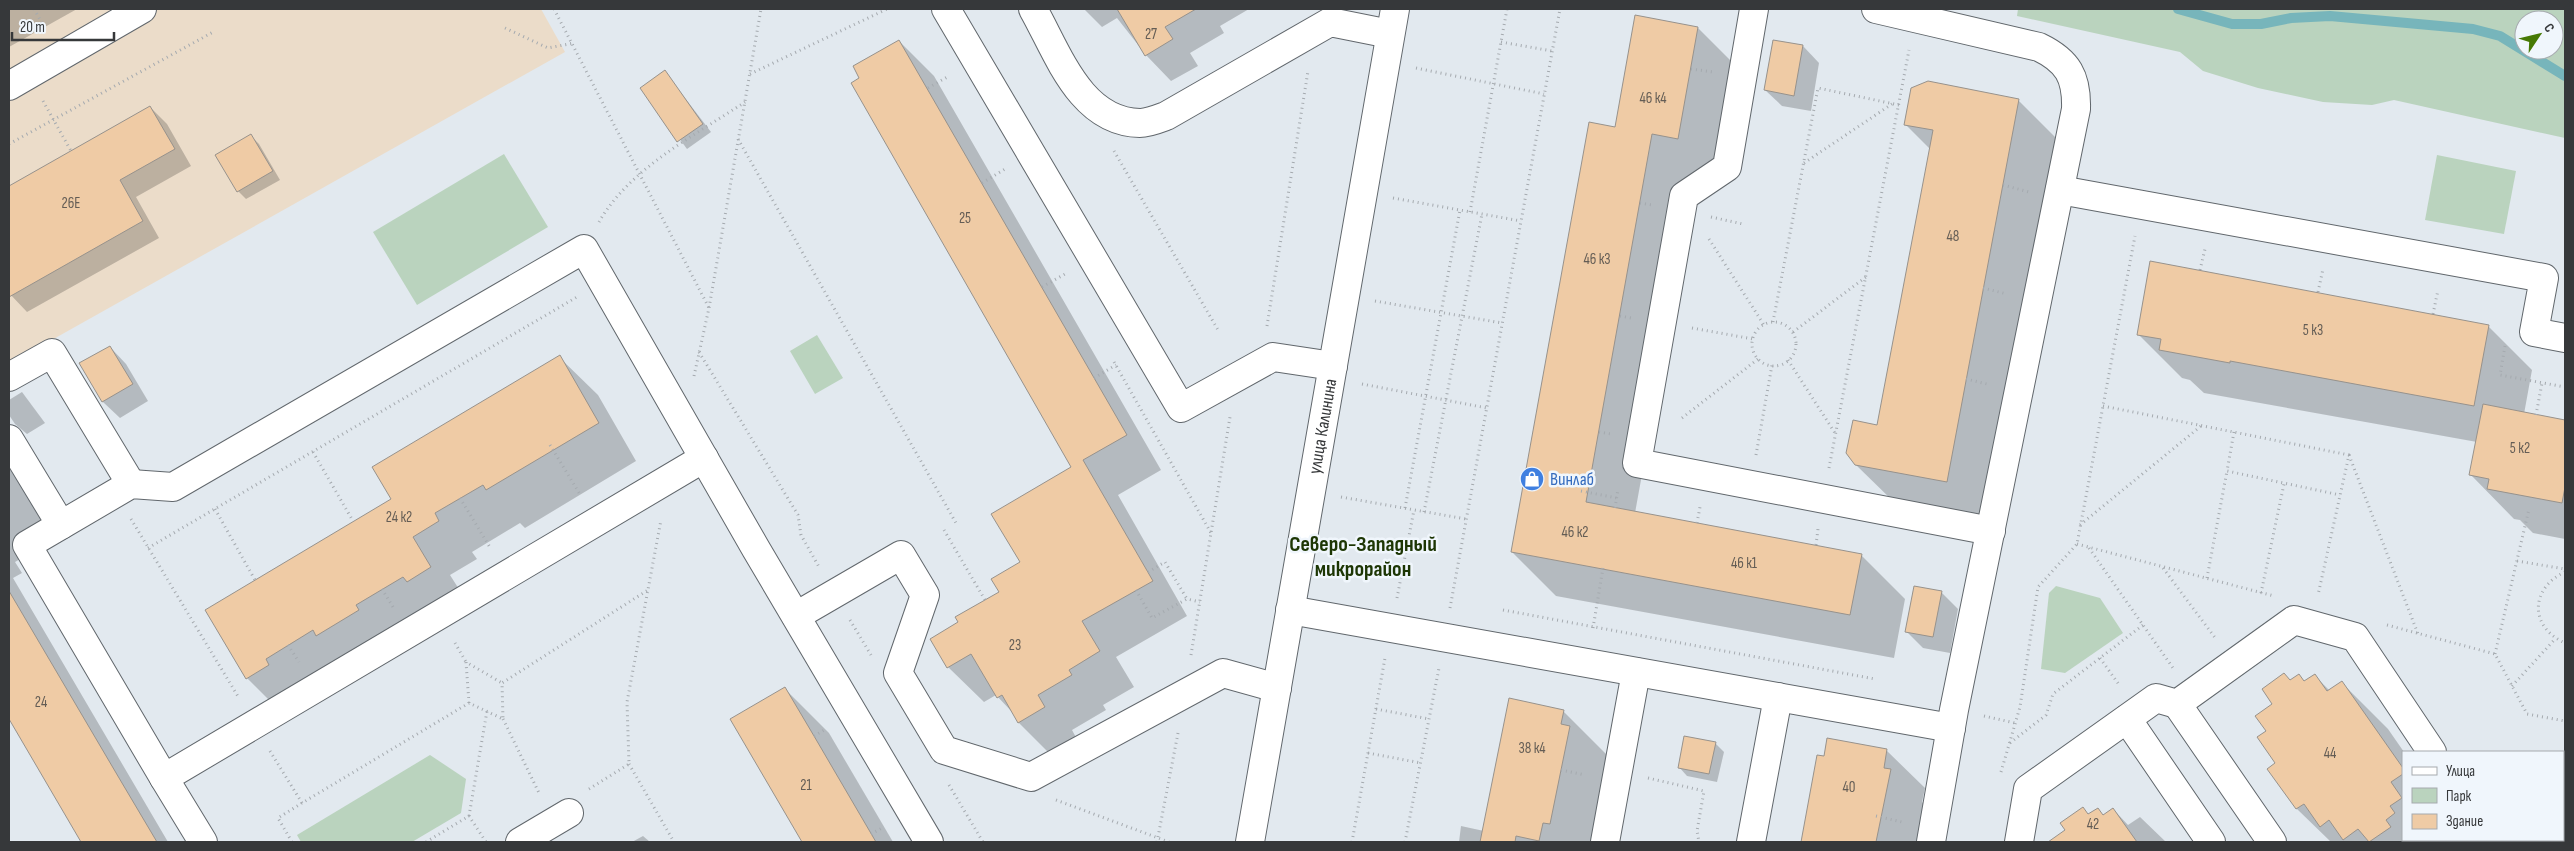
<svg xmlns="http://www.w3.org/2000/svg" width="2574" height="851" viewBox="0 0 2574 851" font-family="'Sofia Sans Condensed',sans-serif">
<style>
.commercial{fill:#ebdcc9}
.green{fill:#bad3be;fill-rule:evenodd}
.shadow{fill:#0003}
.lines{fill:none;stroke-linecap:round;stroke-linejoin:round}
.stream{stroke:#77b5bb;stroke-width:10}
.building{fill:#efcba5;stroke:#97928c}
.minor-casing{stroke:#61676c;stroke-width:30}
.path{stroke:#a5aaaf;stroke-width:3;stroke-dasharray:1 4;stroke-linecap:butt}
.minor{stroke:#fff;stroke-width:28}
.labels{text-anchor:middle;stroke-width:5;stroke-linejoin:round;paint-order:stroke}
.number-label{font-size:15px;fill:#645d55}
.street-label{font-size:18px;fill:#36383a;stroke:#f0f6fc}
.shop-label{font-size:18px;fill:#366cbe;stroke:#f0f6fc;text-anchor:start}
.district-label{font-size:22px;font-weight:bold;fill:#1d3604;stroke:#f0f6fc}
</style>
<rect width="100%" height="100%" fill="#e2e9ef"/>
<path class="commercial" d="M9,9H541L565,52L9,364Z"/>
<g class="green">
<path d="M2018,9H2565V138L2394,100L2372,105L2323,102L2258,88L2203,71L2180,52L2017,16ZM2524,20H2554V50H2524Z"/>
<path d="M504,154L548,227L417,305L373,232Z"/>
<path d="M2437,155L2516,171L2504,234L2425,220Z"/>
<path d="M817,335L843,378L815,394L790,351Z"/>
<path d="M2056,586L2100,598L2123,633L2065,673L2041,669L2049,593Z"/>
<path d="M430,755L466,779L461,813L412,842H301L297,835Z"/>
</g>
<g class="shadow">
<path d="M9,9H77L9,47Z"/>
<path d="M1084,9H1249L1220,26L1224,33L1190,53L1198,66L1171,81L1146,55L1117,18L1102,27Z"/>
<path d="M1698,28L1742,72L1722,182L1696,177L1635,513L1861,555L1905,599L1894,658L1556,596L1512,552L1616,129Z"/>
<path d="M899,41L934,76L1161,470L1118,495L1187,616L1116,657L1134,687L1103,705L1106,710L1072,730L1079,743L1054,758L1019,723L1013,713L996,695L984,702L948,667L932,640L959,623L1000,592L1021,563L1073,468L861,78Z"/>
<path d="M1803,46L1819,63L1811,111L1782,106L1765,90Z"/>
<path d="M665,72L711,132L687,149L642,88Z"/>
<path d="M2018,100L2056,138L1985,520L1895,503L1856,465L1878,426L1931,150L1905,124Z"/>
<path d="M150,107L167,124L191,166L136,197L159,238L27,312L9,293V187Z"/>
<path d="M251,136L259,144L280,180L246,199L238,191Z"/>
<path d="M2488,326L2532,370L2524,414L2565,421V539L2533,533L2520,520L2514,519L2471,475L2477,442L2204,393L2190,380L2182,378L2138,334Z"/>
<path d="M110,347L126,364L148,401L120,418L103,402L81,364Z"/>
<path d="M559,357L598,395L636,461L525,528L520,523L472,552L477,559L450,575L469,605L285,716L247,678L393,499Z"/>
<path d="M22,392L45,423L27,434L15,424L9,415V400Z"/>
<path d="M9,446L60,536L15,562L22,573L13,578L168,842H83L9,717Z"/>
<path d="M1941,592L1958,609L1950,653L1923,648L1907,632Z"/>
<path d="M2299,675L2305,682L2314,675L2330,691L2342,683L2388,729L2404,752L2403,840H2444L2446,842H2331L2297,809L2269,769L2277,764L2267,731L2274,704L2291,681Z"/>
<path d="M785,689L829,733L893,842H804L732,719Z"/>
<path d="M1563,711L1607,755L1599,842H1459L1461,826L1484,831Z"/>
<path d="M1715,743L1724,752L1717,782L1687,776L1679,767Z"/>
<path d="M1886,750L1925,788L1922,802L1928,808L1922,842H1802L1818,757Z"/>
<path d="M2083,809L2089,815L2097,809L2104,816L2113,809L2128,825L2140,817L2166,842H2067L2072,839Z"/>
<path d="M643,836L650,842H632Z"/>
</g>
<g class="lines">
<path class="stream" d="M2178,9L2232,24H2261L2291,18L2330,16L2473,29L2500,36L2565,76"/>
</g>
<g class="building">
<path d="M1117,9H1196L1165,27L1173,39L1145,56Z"/>
<path d="M1635,15L1698,27L1678,139L1652,134L1586,502L1862,554L1850,615L1511,552L1589,122L1615,127Z"/>
<path d="M899,40L1127,435L1083,460L1153,581L1082,621L1100,651L1069,670L1072,675L1038,695L1045,707L1018,723L1002,695L997,698L971,654L947,668L930,639L958,622L955,617L999,592L991,579L1020,562L991,514L1071,467L851,83L859,78L853,66Z"/>
<path d="M1773,40L1803,45L1794,96L1764,90Z"/>
<path d="M665,70L703,124L677,142L640,88Z"/>
<path d="M1928,81L2019,99L1947,482L1855,465L1846,453L1853,420L1877,425L1933,130L1904,125L1911,88Z"/>
<path d="M150,106L175,149L120,180L143,221L9,297V186Z"/>
<path d="M251,134L273,171L237,192L215,155Z"/>
<path d="M2150,261L2489,325L2474,406L2230,361V363L2159,350L2161,339L2137,335Z"/>
<path d="M110,346L133,384L102,402L79,363Z"/>
<path d="M560,355L599,423L486,490L483,485L435,513L439,521L413,537L431,567L407,582L403,577L356,605L359,610L316,636L313,630L266,659L269,665L246,679L205,610L391,499L372,467Z"/>
<path d="M2483,404L2565,420V487L2562,503L2487,489L2489,479L2469,475Z"/>
<path d="M1914,586L1942,591L1933,637L1905,632Z"/>
<path d="M9,591L122,783L157,842H81L9,719Z"/>
<path d="M2284,673L2290,680L2299,674L2304,681L2315,674L2327,691L2342,681L2403,768V774L2391,782L2402,798L2390,806L2395,813L2386,820L2391,827L2369,842L2358,829L2343,840L2329,820L2320,827L2304,804L2296,809L2267,769L2275,763L2257,737L2266,731L2255,716L2272,704L2262,689Z"/>
<path d="M785,687L814,736L876,842H802L730,719Z"/>
<path d="M1509,698L1564,710L1561,724L1570,726L1561,770L1550,824L1543,823L1539,841L1516,836L1515,842H1480Z"/>
<path d="M1684,736L1716,742L1709,774L1678,768Z"/>
<path d="M1827,738L1887,749L1884,768L1891,769L1876,842H1801L1817,755L1824,756Z"/>
<path d="M2083,807L2088,814L2098,808L2103,815L2113,808L2137,842H2048L2065,830L2060,823Z"/>
</g>
<g class="lines">
<g class="minor-casing">
<g id="minor">
<path d="M946,9L1181,408L1273,357L1333,366"/>
<path d="M1033,9C1058,53 1080,122 1140,123C1148,123 1158,119 1166,116L1330,22L1390,34"/>
<path d="M1754,9L1727,167L1684,196L1637,463L1991,531"/>
<path d="M1876,9L2039,47C2068,61 2077,77 2076,109L1954,710L1931,842"/>
<path d="M9,86L142,9"/>
<path d="M2060,190L2544,278L2534,332L2565,338"/>
<path d="M9,377L52,353L131,484"/>
<path d="M9,439L61,525"/>
<path d="M1290,610L1951,728"/>
<path d="M796,616L901,555L925,595L898,673L944,750L1031,777L1223,673L1277,688"/>
<path d="M2177,704L2272,842"/>
<path d="M2127,719L2211,842"/>
<path d="M164,778L27,545L131,484L173,487L584,249L756,549L929,842"/>
<path d="M2563,837L2565,838"/>
<path d="M203,842L164,778L704,458"/>
<path d="M520,842L569,813"/>
<path id="s1" d="M1250,842L1395,9"/>
<path d="M1605,842L1636,672"/>
<path d="M1751,842L1778,697"/>
<path d="M2019,842L2028,789L2156,698L2177,704L2294,620L2355,637L2432,752"/>
<path d="M2450,842L2454,840"/>
</g>
</g>
<g class="path">
<path d="M34,9L46,30"/>
<path d="M554,9L709,308"/>
<path d="M505,28L548,48L574,43"/>
<path d="M1501,42L1552,51"/>
<path d="M1416,68L1544,94"/>
<path d="M1691,69L1713,72"/>
<path d="M750,74L887,9"/>
<path d="M928,88L949,76"/>
<path d="M43,101L71,151"/>
<path d="M738,139L956,523"/>
<path d="M9,144L215,31"/>
<path d="M1114,151L1218,330"/>
<path d="M1804,163L1892,104"/>
<path d="M982,183L1005,169"/>
<path d="M2003,185L2029,192"/>
<path d="M1393,198L1521,221"/>
<path d="M1640,203L1652,205"/>
<path d="M1470,212L1507,9"/>
<path d="M1711,217L1743,224"/>
<path d="M599,222C630,168 694,136 745,102"/>
<path d="M1709,239L1764,325"/>
<path d="M2200,270L2205,249"/>
<path d="M1042,287L1065,274"/>
<path d="M1983,288L2007,294"/>
<path d="M2318,292L2323,269"/>
<path d="M1375,301L1502,323"/>
<path d="M2433,314L2438,290"/>
<path d="M1620,316L1631,318"/>
<path d="M1773,322L1818,88L1899,105"/>
<circle cx="1774" cy="344" r="22"/>
<path d="M1267,326L1308,71"/>
<path d="M1692,328L1753,339"/>
<path d="M1793,332L1866,277"/>
<path d="M2505,346L2500,375L2565,387"/>
<path d="M699,352L798,515L801,535L819,567"/>
<path d="M1788,360L1835,433"/>
<path d="M1114,362L1211,533"/>
<path d="M694,376L709,308L761,9"/>
<path d="M1094,378L1116,365"/>
<path d="M1966,379L1987,384"/>
<path d="M1362,384L1487,408"/>
<path d="M2103,406L2349,455L2318,595"/>
<path d="M2536,415L2542,383"/>
<path d="M1682,418L1758,359"/>
<path d="M1599,432L1611,434"/>
<path d="M2234,432L2227,471L2340,495"/>
<path d="M550,445L581,496"/>
<path d="M313,452L353,521"/>
<path d="M1756,455L1772,365"/>
<path d="M2349,455L2418,634"/>
<path d="M1829,468L1909,50"/>
<path d="M1581,491L1617,498"/>
<path d="M1341,497L1466,519"/>
<path d="M460,498L491,549"/>
<path d="M1405,508L1460,210"/>
<path d="M1615,508L1618,489"/>
<path d="M215,509L255,580"/>
<path d="M1424,512L1482,214"/>
<path d="M131,519L239,698"/>
<path d="M1697,523L1700,507"/>
<path d="M2080,525L2201,426"/>
<path d="M944,530L985,600"/>
<path d="M2077,544L2274,596"/>
<path d="M1816,545L1818,529"/>
<path d="M148,548L577,297"/>
<path d="M2089,548L2173,668"/>
<path d="M2517,561L2565,569"/>
<path d="M2163,568L2216,639"/>
<path d="M1148,572L1165,562L1187,599"/>
<path d="M2565,572C2530,588 2529,627 2565,643"/>
<path d="M2207,578L2227,471"/>
<path d="M382,589L393,607"/>
<path d="M1136,590L1152,618L1187,599L1200,602"/>
<path d="M2261,593L2284,484"/>
<path d="M1397,598L1414,510"/>
<path d="M1450,608L1560,9"/>
<path d="M1503,610L1875,679"/>
<path d="M850,620L871,655"/>
<path d="M2387,625L2495,654L2527,714L2565,721"/>
<path d="M1593,628L1603,568"/>
<path d="M455,643L466,662"/>
<path d="M288,645L299,662"/>
<path d="M2495,654L2529,509"/>
<path d="M1191,655L1230,417"/>
<path d="M2100,658L2120,686"/>
<path d="M2512,686L2556,638"/>
<path d="M469,703L466,662L502,683"/>
<path d="M1376,709L1429,719"/>
<path d="M1984,716L2015,723"/>
<path d="M503,719L540,795"/>
<path d="M814,736L826,729"/>
<path d="M2010,743L2046,715L2053,694L2143,625"/>
<path d="M270,751L302,803L469,703L503,719L502,683L648,590"/>
<path d="M1368,753L1421,763"/>
<path d="M629,764L674,842"/>
<path d="M1561,770L1585,775"/>
<path d="M2001,772L2020,707L2038,587L2077,544L2135,236"/>
<path d="M1648,778L1704,791L1697,831L1699,842"/>
<path d="M949,785L983,842"/>
<path d="M589,789L629,764L627,702L661,520"/>
<path d="M1056,800L1169,842"/>
<path d="M469,816L487,711"/>
<path d="M1876,816L1902,822"/>
<path d="M871,834L884,827"/>
<path d="M292,842L278,818L302,803"/>
<path d="M426,842L469,816L486,842"/>
<path d="M1157,842L1178,733"/>
<path d="M1352,842L1385,658"/>
<path d="M1405,842L1439,668"/>
</g>
<use href="#minor" class="minor"/>
</g>
<defs>
<g id="shop-disc" transform="scale(1.25)"><circle r="9.5" fill="#3f7fe0" stroke="#f0f6fc"/><path d="M-5-2.5h2.3a2.7 3.5 0 0 1 5.4 0H5L5.5 6h-11ZM-1.5-2.5h3a1.5 2.3 0 0 0-3 0Z" fill="#fff"/></g>
</defs>
<g fill-rule="evenodd">
<use href="#shop-disc" x="1532" y="479"/>
</g>
<g class="labels">
<g class="number-label">
<text x="1151" y="39">27</text>
<text x="1653" y="103">46 к4</text>
<text x="71" y="208">26Е</text>
<text x="965" y="223">25</text>
<text x="1953" y="241">48</text>
<text x="1597" y="264">46 к3</text>
<text x="2313" y="335">5 к3</text>
<text x="2520" y="453">5 к2</text>
<text x="399" y="522">24 к2</text>
<text x="1575" y="537">46 к2</text>
<text x="1744" y="568">46 к1</text>
<text x="1015" y="650">23</text>
<text x="41" y="707">24</text>
<text x="1532" y="753">38 к4</text>
<text x="2330" y="758">44</text>
<text x="806" y="790">21</text>
<text x="1849" y="792">40</text>
<text x="2093" y="829">42</text>
</g>
<g class="street-label">
<text dy="6" stroke="none"><textPath href="#s1" startOffset="422">улица Калинина</textPath></text>
</g>
<g class="shop-label">
<text x="1550" y="485">Винлаб</text>
</g>
<g class="district-label">
<text x="1363" y="551">Северо-Западный<tspan x="1363" dy="25">микрорайон</tspan></text>
</g>
</g>
<rect width="2574" height="851" fill="none" stroke="#36383a" stroke-width="20"/>
<rect x="2402" y="751" width="162" height="90" fill="#f0f6fc" stroke="#a6aaae"/>
<rect x="2412" y="767" width="25" height="8" fill="#ffffff" stroke="#a6aaae"/>
<text x="2446" y="776" font-size="15" fill="#36383a">Улица</text>
<rect x="2412" y="788" width="25" height="15" fill="#bad3be" stroke="#a6aaae"/>
<text x="2446" y="801" font-size="15" fill="#36383a">Парк</text>
<rect x="2412" y="814" width="25" height="15" fill="#efcba5" stroke="#a6aaae"/>
<text x="2446" y="826" font-size="15" fill="#36383a">Здание</text>
<g transform="translate(2539 35) rotate(55)"><circle r="24" fill="#f0f6fc" stroke="#a6aaae"/>
<path d="M0-4L9 19L0 12L-9 19Z" fill="#467904"/>
<text y="-8" font-size="14" font-weight="bold" text-anchor="middle" fill="#36383a">С</text>
</g>
<path d="M12 32v8h102v-8" fill="none" stroke="#36383a" stroke-width="2.5"/>
<text x="20" y="32" font-size="15" fill="#36383a" stroke="#f0f6fc" stroke-width="4" paint-order="stroke">20 m</text>
</svg>
